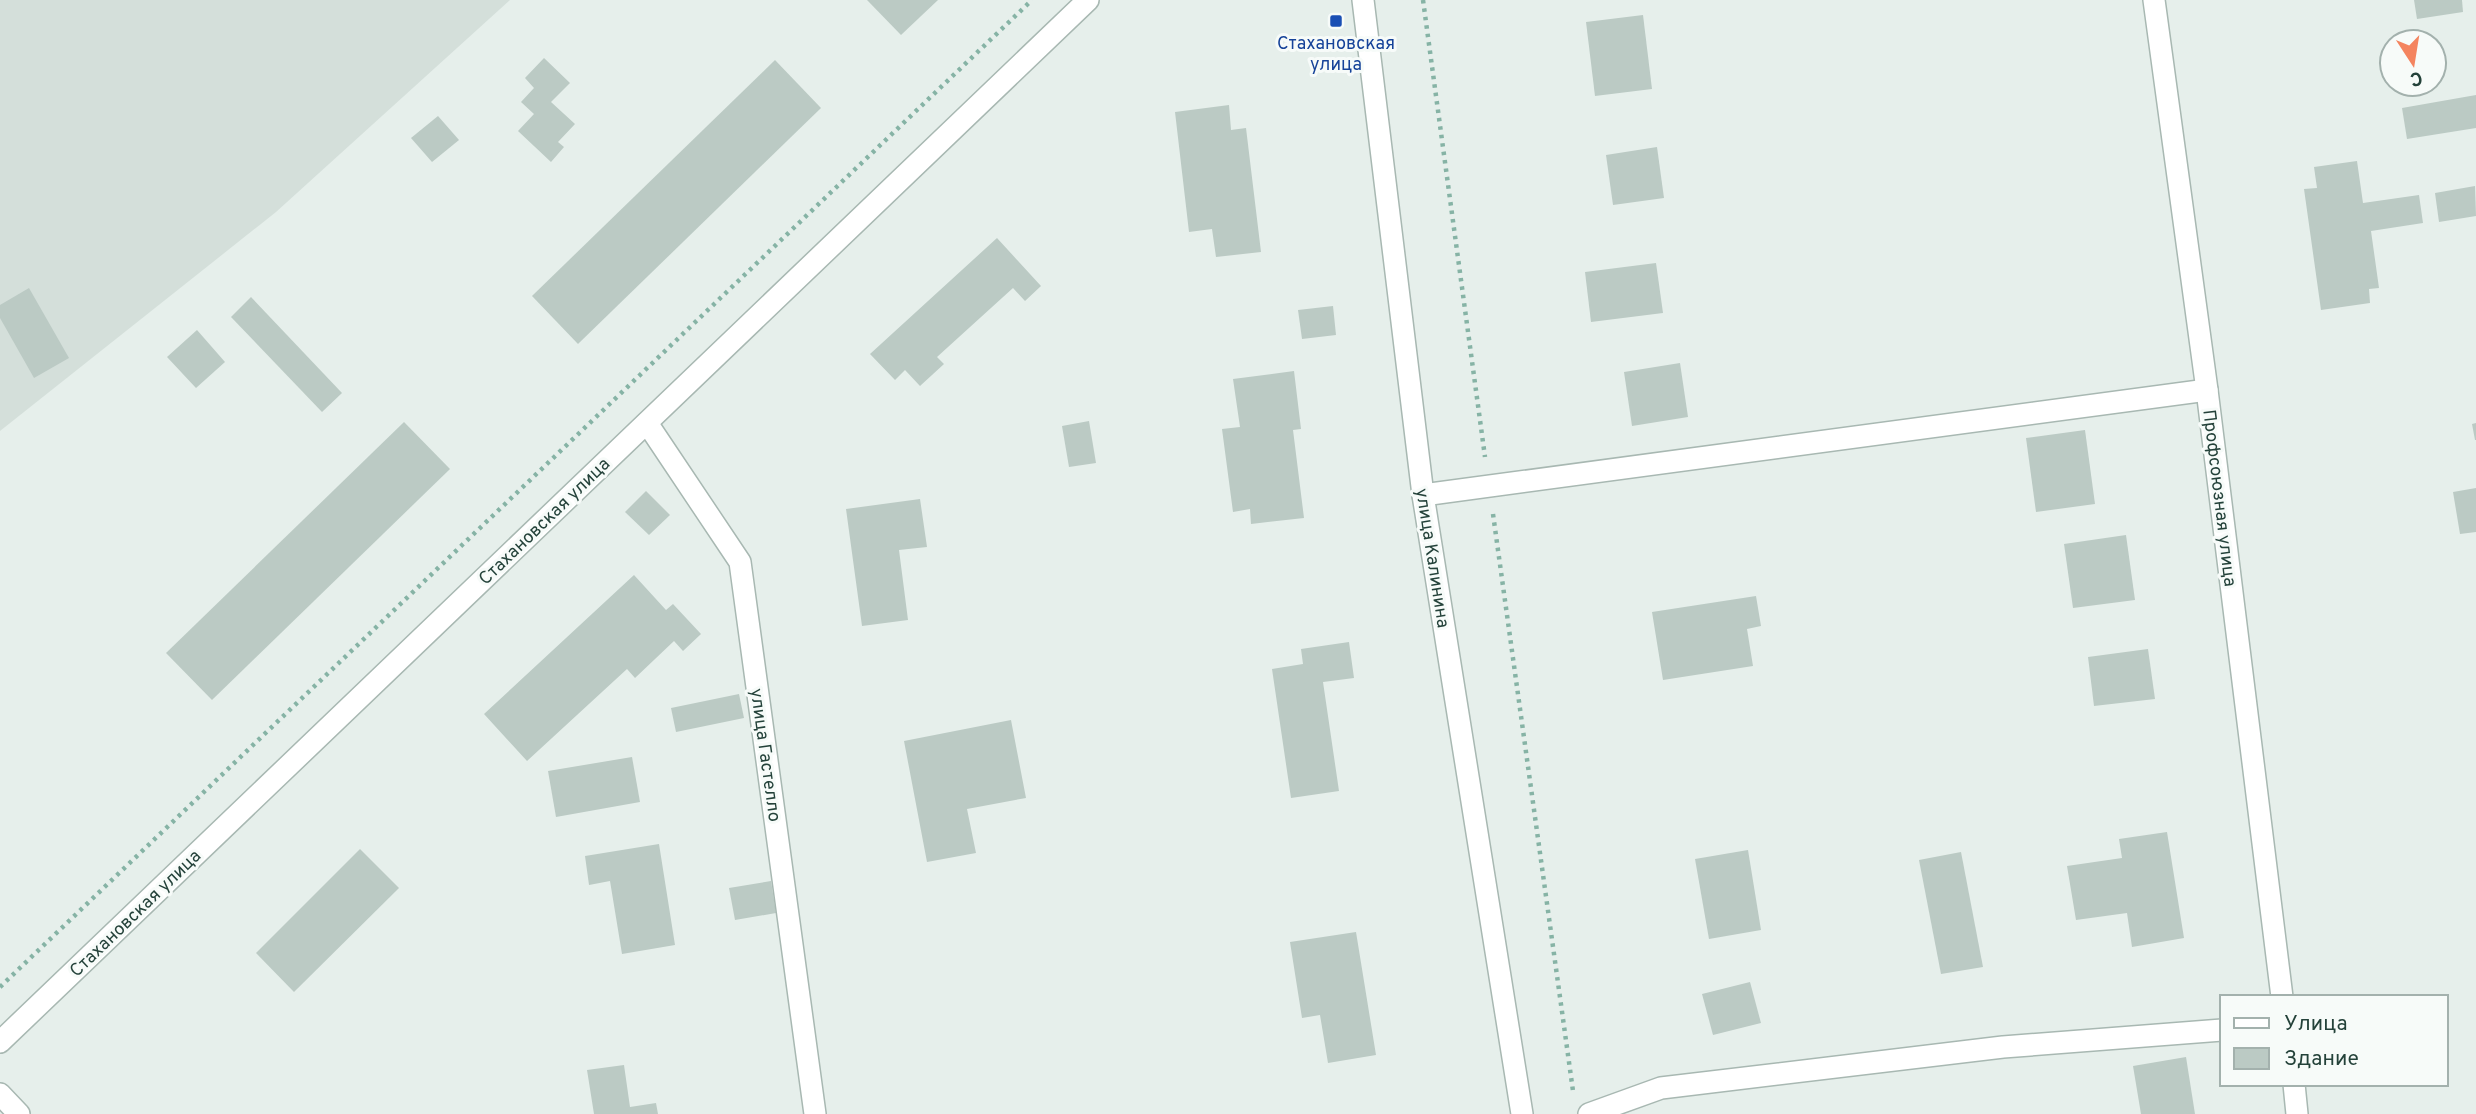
<svg xmlns="http://www.w3.org/2000/svg" width="2476" height="1114" viewBox="0 0 2476 1114" font-family="Overpass,sans-serif">
<style>
.built{fill:#d4dfda}
.building{fill:#bbcac4}
.lines{fill:none;stroke-linecap:round;stroke-linejoin:round}
.minor-casing{stroke:#a8b8b2;stroke-width:24}
.path{stroke:#86b3a5;stroke-width:4.5;stroke-dasharray:3.5 5;stroke-linecap:butt}
.minor{stroke:#fff;stroke-width:21}
.transit-dot{fill:#1a4fb4;stroke:#f7fbf9;stroke-width:2.5}
.labels{text-anchor:middle;stroke-width:6;stroke-linejoin:round;paint-order:stroke}
.transit-label{font-size:18px;fill:#164399;stroke:#f7fbf9}
.street-label{font-size:18px;fill:#24423a;stroke:#f7fbf9}
</style>
<rect width="100%" height="100%" fill="#e6efeb"/>
<path class="built" d="M0,0H510L276,212L0,431Z"/>
<g class="building">
<path d="M867,0H938L901,35Z"/>
<path d="M2414,0H2462L2463,12L2417,19Z"/>
<path d="M1643,15L1652,89L1595,96L1586,22Z"/>
<path d="M544,58L570,83L551,102L575,124L558,142L564,147L551,162L518,131L534,114L521,102L534,88L525,78Z"/>
<path d="M775,60L821,108L578,344L532,296Z"/>
<path d="M2476,95V128L2407,139L2402,108Z"/>
<path d="M1229,105L1231,130L1246,128L1261,252L1216,257L1212,229L1189,232L1175,112Z"/>
<path d="M438,116L459,140L432,162L411,138Z"/>
<path d="M1657,147L1664,198L1613,205L1606,155Z"/>
<path d="M2357,161L2363,203L2419,195L2423,223L2371,231L2379,288L2369,289L2370,303L2321,310L2304,189L2317,188L2314,167Z"/>
<path d="M2475,186L2476,216L2439,222L2435,193Z"/>
<path d="M997,238L1041,286L1025,301L1013,288L937,357L944,364L920,386L905,370L895,380L870,354Z"/>
<path d="M1656,263L1663,313L1591,322L1585,272Z"/>
<path d="M29,288L69,358L34,378L0,318V305Z"/>
<path d="M251,297L342,393L322,412L231,317Z"/>
<path d="M1333,306L1336,335L1302,339L1298,310Z"/>
<path d="M197,330L225,362L196,388L167,357Z"/>
<path d="M1680,363L1688,417L1632,426L1624,372Z"/>
<path d="M1294,371L1301,429L1293,430L1304,518L1251,524L1250,509L1233,512L1222,429L1240,427L1233,379Z"/>
<path d="M1089,421L1096,463L1069,467L1062,426Z"/>
<path d="M404,422L450,469L212,700L166,653Z"/>
<path d="M2476,423V440H2475L2472,424Z"/>
<path d="M2085,430L2095,504L2036,512L2026,438Z"/>
<path d="M2476,488V532L2460,534L2453,492Z"/>
<path d="M646,491L670,515L649,535L625,512Z"/>
<path d="M920,499L927,547L899,550L908,620L862,626L846,509Z"/>
<path d="M2126,535L2135,600L2073,608L2064,544Z"/>
<path d="M634,575L666,610L673,604L701,634L683,651L674,641L635,678L627,669L527,761L484,714Z"/>
<path d="M1756,596L1761,626L1747,629L1753,666L1663,680L1652,612Z"/>
<path d="M1349,642L1354,678L1323,682L1339,791L1291,798L1272,669L1303,664L1301,649Z"/>
<path d="M2148,649L2155,699L2094,706L2088,657Z"/>
<path d="M739,694L744,718L676,732L671,708Z"/>
<path d="M1011,720L1026,798L967,809L976,853L927,862L904,741Z"/>
<path d="M632,757L640,802L556,817L548,771Z"/>
<path d="M2167,832L2184,938L2132,947L2127,913L2076,920L2067,866L2122,858L2119,839Z"/>
<path d="M659,844L675,945L622,954L610,881L589,885L585,856Z"/>
<path d="M360,849L399,888L294,992L256,953Z"/>
<path d="M1748,850L1761,930L1709,939L1695,859Z"/>
<path d="M1961,852L1983,967L1941,974L1919,860Z"/>
<path d="M771,881L776,913L735,920L729,888Z"/>
<path d="M1356,932L1376,1055L1328,1063L1320,1015L1302,1018L1290,942Z"/>
<path d="M1750,982L1761,1023L1713,1035L1702,994Z"/>
<path d="M2186,1057L2195,1114H2141L2133,1066Z"/>
<path d="M624,1065L630,1107L656,1103L658,1114H594L587,1070Z"/>
</g>
<g class="lines">
<g class="minor-casing">
<g id="minor">
<path d="M1363,0L1423,495L1522,1114"/>
<path d="M2154,0L2207,390L2282,997"/>
<path d="M647,423L740,562L815,1114"/>
<path d="M1423,495L2207,390"/>
<path d="M0,1042L1088,0"/>
<path d="M2294,1084L2297,1114"/>
<path d="M0,1094L19,1114"/>
<path d="M1589,1114L1661,1088L2003,1047L2222,1030"/>
</g>
</g>
<g class="path">
<path d="M1423,0L1485,457"/>
<path d="M1493,514L1573,1091"/>
<path d="M0,987L1032,0"/>
</g>
<use href="#minor" class="minor"/>
</g>
<rect class="transit-dot" x="1329" y="14" width="14" height="14" rx="3.5"/>
<g class="labels">
<g class="transit-label">
<text x="1336" y="49">Стахановская<tspan x="1336" dy="21">улица</tspan></text>
</g>
<g class="street-label">
<text transform="translate(2220 498) rotate(83)" y="6">Профсоюзная улица</text>
<text transform="translate(544 521) rotate(-44)" y="6">Стахановская улица</text>
<text transform="translate(1433 558) rotate(81)" y="6">улица Калинина</text>
<text transform="translate(766 755) rotate(82)" y="6">улица Гастелло</text>
<text transform="translate(135 913) rotate(-44)" y="6">Стахановская улица</text>
</g>
</g>
<rect x="2220" y="995" width="228" height="91" fill="#f7fbf9" stroke="#a3b1ad" stroke-width="2"/>
<rect x="2234" y="1018" width="35" height="10" fill="#ffffff" stroke="#a3b1ad" stroke-width="2"/>
<text x="2284" y="1030" font-size="21" fill="#24423a">Улица</text>
<rect x="2234" y="1048" width="35" height="21" fill="#bbcac4" stroke="#a3b1ad" stroke-width="2"/>
<text x="2284" y="1065" font-size="21" fill="#24423a">Здание</text>
<g transform="translate(2413 63) rotate(168)"><circle r="33" fill="#f7fbf9" stroke="#a3b1ad" stroke-width="2"/>
<path d="M0-5L12 26L0 18L-12 26Z" fill="#f4845f"/>
<text y="-10" font-size="19" font-weight="bold" text-anchor="middle" fill="#24423a">С</text>
</g>
</svg>
